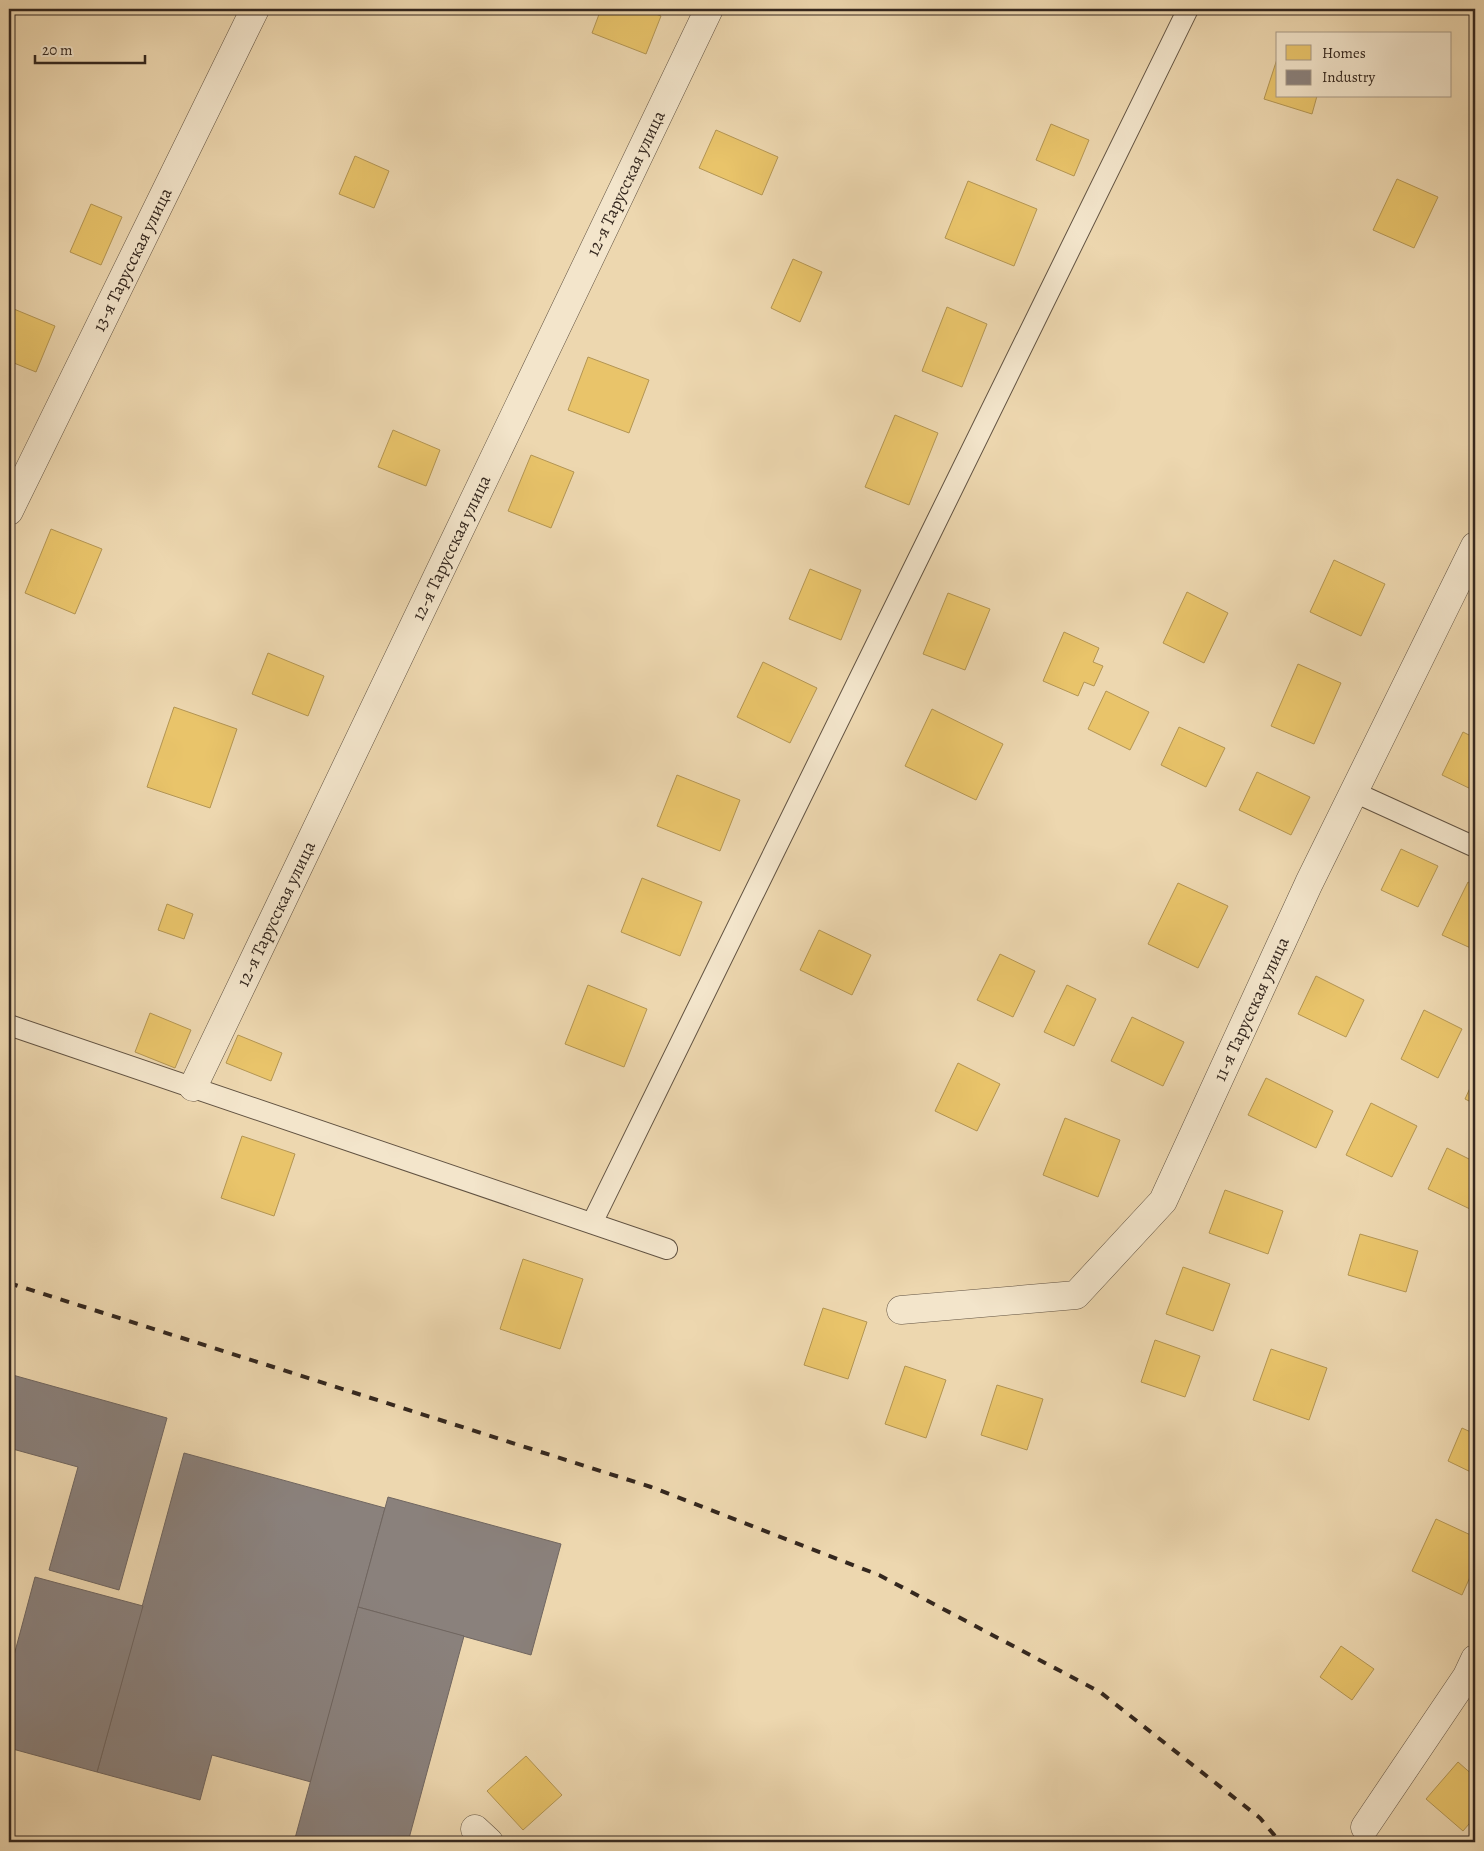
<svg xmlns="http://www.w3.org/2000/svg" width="1484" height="1851" viewBox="0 0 1484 1851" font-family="Alegreya,serif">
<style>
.homes{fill:#e9c46a;stroke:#b39553}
.industry{fill:#8a817c;stroke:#706660}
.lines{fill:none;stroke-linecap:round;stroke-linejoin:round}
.lane-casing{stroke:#625342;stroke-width:22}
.street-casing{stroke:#625342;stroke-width:29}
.lane{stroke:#f3e5cb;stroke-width:20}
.street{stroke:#f3e5cb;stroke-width:28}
.rail{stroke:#34271e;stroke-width:4;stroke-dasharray:9 9;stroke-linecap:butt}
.labels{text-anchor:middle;stroke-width:5;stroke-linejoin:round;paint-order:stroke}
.street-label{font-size:18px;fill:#34271e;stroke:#f3e5cb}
</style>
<rect width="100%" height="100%" fill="#edd7af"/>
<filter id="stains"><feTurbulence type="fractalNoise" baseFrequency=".004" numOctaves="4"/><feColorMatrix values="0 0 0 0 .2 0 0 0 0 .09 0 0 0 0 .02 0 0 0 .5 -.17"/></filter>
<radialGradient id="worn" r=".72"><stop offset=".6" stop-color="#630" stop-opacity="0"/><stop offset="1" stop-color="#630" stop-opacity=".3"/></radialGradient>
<g class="homes">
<path d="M601,9H643L661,16L646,54L592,33Z"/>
<path d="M1278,56V96H1317L1312,114L1264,99Z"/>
<path d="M1051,124L1089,140L1074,176L1036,160Z"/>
<path d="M716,130L778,157L762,195L699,168Z"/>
<path d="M355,156L389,171L374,208L339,194Z"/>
<path d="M1397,179L1438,197L1414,248L1373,230Z"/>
<path d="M968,181L1037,209L1014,266L945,238Z"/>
<path d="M91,204L122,217L101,265L70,252Z"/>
<path d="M793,259L822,272L800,322L771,308Z"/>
<path d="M9,307L55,326L36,372L9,361Z"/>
<path d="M947,307L987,324L962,387L922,371Z"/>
<path d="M588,357L649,380L629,433L568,410Z"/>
<path d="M895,415L938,433L909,505L865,487Z"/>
<path d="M393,430L440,450L426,486L378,467Z"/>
<path d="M531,455L574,472L551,528L508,511Z"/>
<path d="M51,529L102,549L75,614L25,593Z"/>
<path d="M1334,560L1385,584L1361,636L1310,612Z"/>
<path d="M810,569L861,590L841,640L789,619Z"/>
<path d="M1187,592L1228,613L1204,663L1163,643Z"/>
<path d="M948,593L990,609L965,670L923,654Z"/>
<path d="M1064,632L1099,648L1093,662L1103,666L1094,686L1084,682L1078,696L1043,681Z"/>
<path d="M268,653L324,676L308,716L252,694Z"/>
<path d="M763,662L817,688L790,743L737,717Z"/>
<path d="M1298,664L1341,683L1314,744L1271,726Z"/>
<path d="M1106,691L1149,712L1130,750L1088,729Z"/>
<path d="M174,707L237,729L210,808L147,787Z"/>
<path d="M932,709L1003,744L976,800L905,766Z"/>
<path d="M1179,727L1225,748L1206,787L1161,765Z"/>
<path d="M1463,732L1475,738V791L1442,775Z"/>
<path d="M1257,772L1310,797L1291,835L1239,810Z"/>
<path d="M677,775L740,800L720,851L657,826Z"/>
<path d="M1401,849L1438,866L1418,907L1381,890Z"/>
<path d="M642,878L702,902L680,956L621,932Z"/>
<path d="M1468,882L1475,886V950L1442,935Z"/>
<path d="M1178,883L1228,906L1198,968L1148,944Z"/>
<path d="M167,904L193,914L184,939L158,930Z"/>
<path d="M819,930L871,955L852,995L800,970Z"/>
<path d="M1000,954L1035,971L1013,1017L977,1000Z"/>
<path d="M1316,976L1364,1000L1346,1037L1298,1014Z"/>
<path d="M588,985L647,1009L624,1067L565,1044Z"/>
<path d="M1067,985L1096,999L1074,1046L1044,1032Z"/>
<path d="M1424,1010L1462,1029L1438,1078L1401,1059Z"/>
<path d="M150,1013L191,1030L175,1068L135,1052Z"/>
<path d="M1132,1017L1184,1042L1163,1086L1111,1061Z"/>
<path d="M238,1035L282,1053L271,1081L226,1063Z"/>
<path d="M958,1063L1000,1084L977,1131L935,1111Z"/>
<path d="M1475,1077V1104L1465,1099Z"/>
<path d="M1266,1078L1333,1111L1316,1148L1248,1115Z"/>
<path d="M1371,1103L1417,1126L1392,1177L1346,1155Z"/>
<path d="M1065,1118L1120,1140L1098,1197L1043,1175Z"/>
<path d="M242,1136L295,1154L274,1216L221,1198Z"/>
<path d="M1447,1148L1475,1162V1197L1470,1209L1428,1189Z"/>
<path d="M1225,1190L1283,1211L1268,1254L1209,1233Z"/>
<path d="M1360,1234L1418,1251L1406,1292L1348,1275Z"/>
<path d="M523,1259L583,1279L560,1349L500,1329Z"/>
<path d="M1183,1267L1230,1284L1213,1331L1166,1314Z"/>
<path d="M823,1308L867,1322L848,1379L804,1365Z"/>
<path d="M1155,1340L1200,1356L1185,1397L1141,1382Z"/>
<path d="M1271,1349L1327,1368L1309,1420L1253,1400Z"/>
<path d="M905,1366L946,1380L926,1438L885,1424Z"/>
<path d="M997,1385L1043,1399L1027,1450L981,1435Z"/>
<path d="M1462,1428L1475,1434V1474L1448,1461Z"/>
<path d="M1436,1519L1475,1537V1566L1462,1595L1412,1571Z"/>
<path d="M1341,1646L1374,1669L1352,1700L1320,1677Z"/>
<path d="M526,1756L562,1795L523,1830L487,1791Z"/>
<path d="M1458,1762L1475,1777V1817L1463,1831L1426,1799Z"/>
</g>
<g class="industry">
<path d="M9,1374L167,1418L119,1590L49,1570L78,1467L9,1448Z"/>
<path d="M184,1453L385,1508L311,1782L212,1755L200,1800L97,1772Z"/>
<path d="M388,1497L561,1544L531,1655L358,1607Z"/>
<path d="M35,1577L143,1606L97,1772L9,1748V1674Z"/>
<path d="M358,1607L464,1636L408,1842H294Z"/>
</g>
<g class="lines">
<g class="lane-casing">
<g id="lane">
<path d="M1354,792L1475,847"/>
<path d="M9,1025L667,1249"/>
<path d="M592,1223L1188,9"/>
</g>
</g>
<g class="street-casing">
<g id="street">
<path id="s1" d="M9,511L255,9"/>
<path id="s2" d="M193,1087L709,9"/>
<path id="s3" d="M901,1310L1076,1295L1163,1201L1309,883L1475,546"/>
<path d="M1365,1827L1467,1676L1475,1659"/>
<path d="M475,1829L489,1842"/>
</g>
</g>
<use href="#lane" class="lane"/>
<use href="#street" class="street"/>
<path class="rail" d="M9,1283L651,1487L879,1575L1100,1692L1260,1818L1280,1842"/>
</g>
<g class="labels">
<g class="street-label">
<text dy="6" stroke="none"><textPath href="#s2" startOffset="1002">12-я Тарусская улица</textPath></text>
<text dy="6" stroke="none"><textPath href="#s1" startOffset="280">13-я Тарусская улица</textPath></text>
<text dy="6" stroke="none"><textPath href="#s2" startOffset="598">12-я Тарусская улица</textPath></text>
<text dy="6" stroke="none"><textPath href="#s2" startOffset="192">12-я Тарусская улица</textPath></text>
<text dy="6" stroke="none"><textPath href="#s3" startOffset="515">11-я Тарусская улица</textPath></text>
</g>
</g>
<rect width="1484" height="1851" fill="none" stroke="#edd7af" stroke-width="30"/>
<rect x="10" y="10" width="1464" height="1831" fill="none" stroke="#34271e" stroke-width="2.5"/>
<rect x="15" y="15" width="1454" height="1821" fill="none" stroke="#34271e"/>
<rect x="1276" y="32" width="175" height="65" fill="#f3e5cb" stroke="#a79986"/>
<rect x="1286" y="45" width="25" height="15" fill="#e9c46a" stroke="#a79986"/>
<text x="1322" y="58" font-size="15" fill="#34271e">Homes</text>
<rect x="1286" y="70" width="25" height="15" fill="#8a817c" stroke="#a79986"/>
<text x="1322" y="82" font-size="15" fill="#34271e">Industry</text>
<path d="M35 55v8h110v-8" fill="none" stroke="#34271e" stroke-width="2.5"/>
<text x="42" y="55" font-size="15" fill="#34271e" stroke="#f3e5cb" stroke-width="4" paint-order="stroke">20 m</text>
<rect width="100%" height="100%" filter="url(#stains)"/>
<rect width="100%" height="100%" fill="url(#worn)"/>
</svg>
